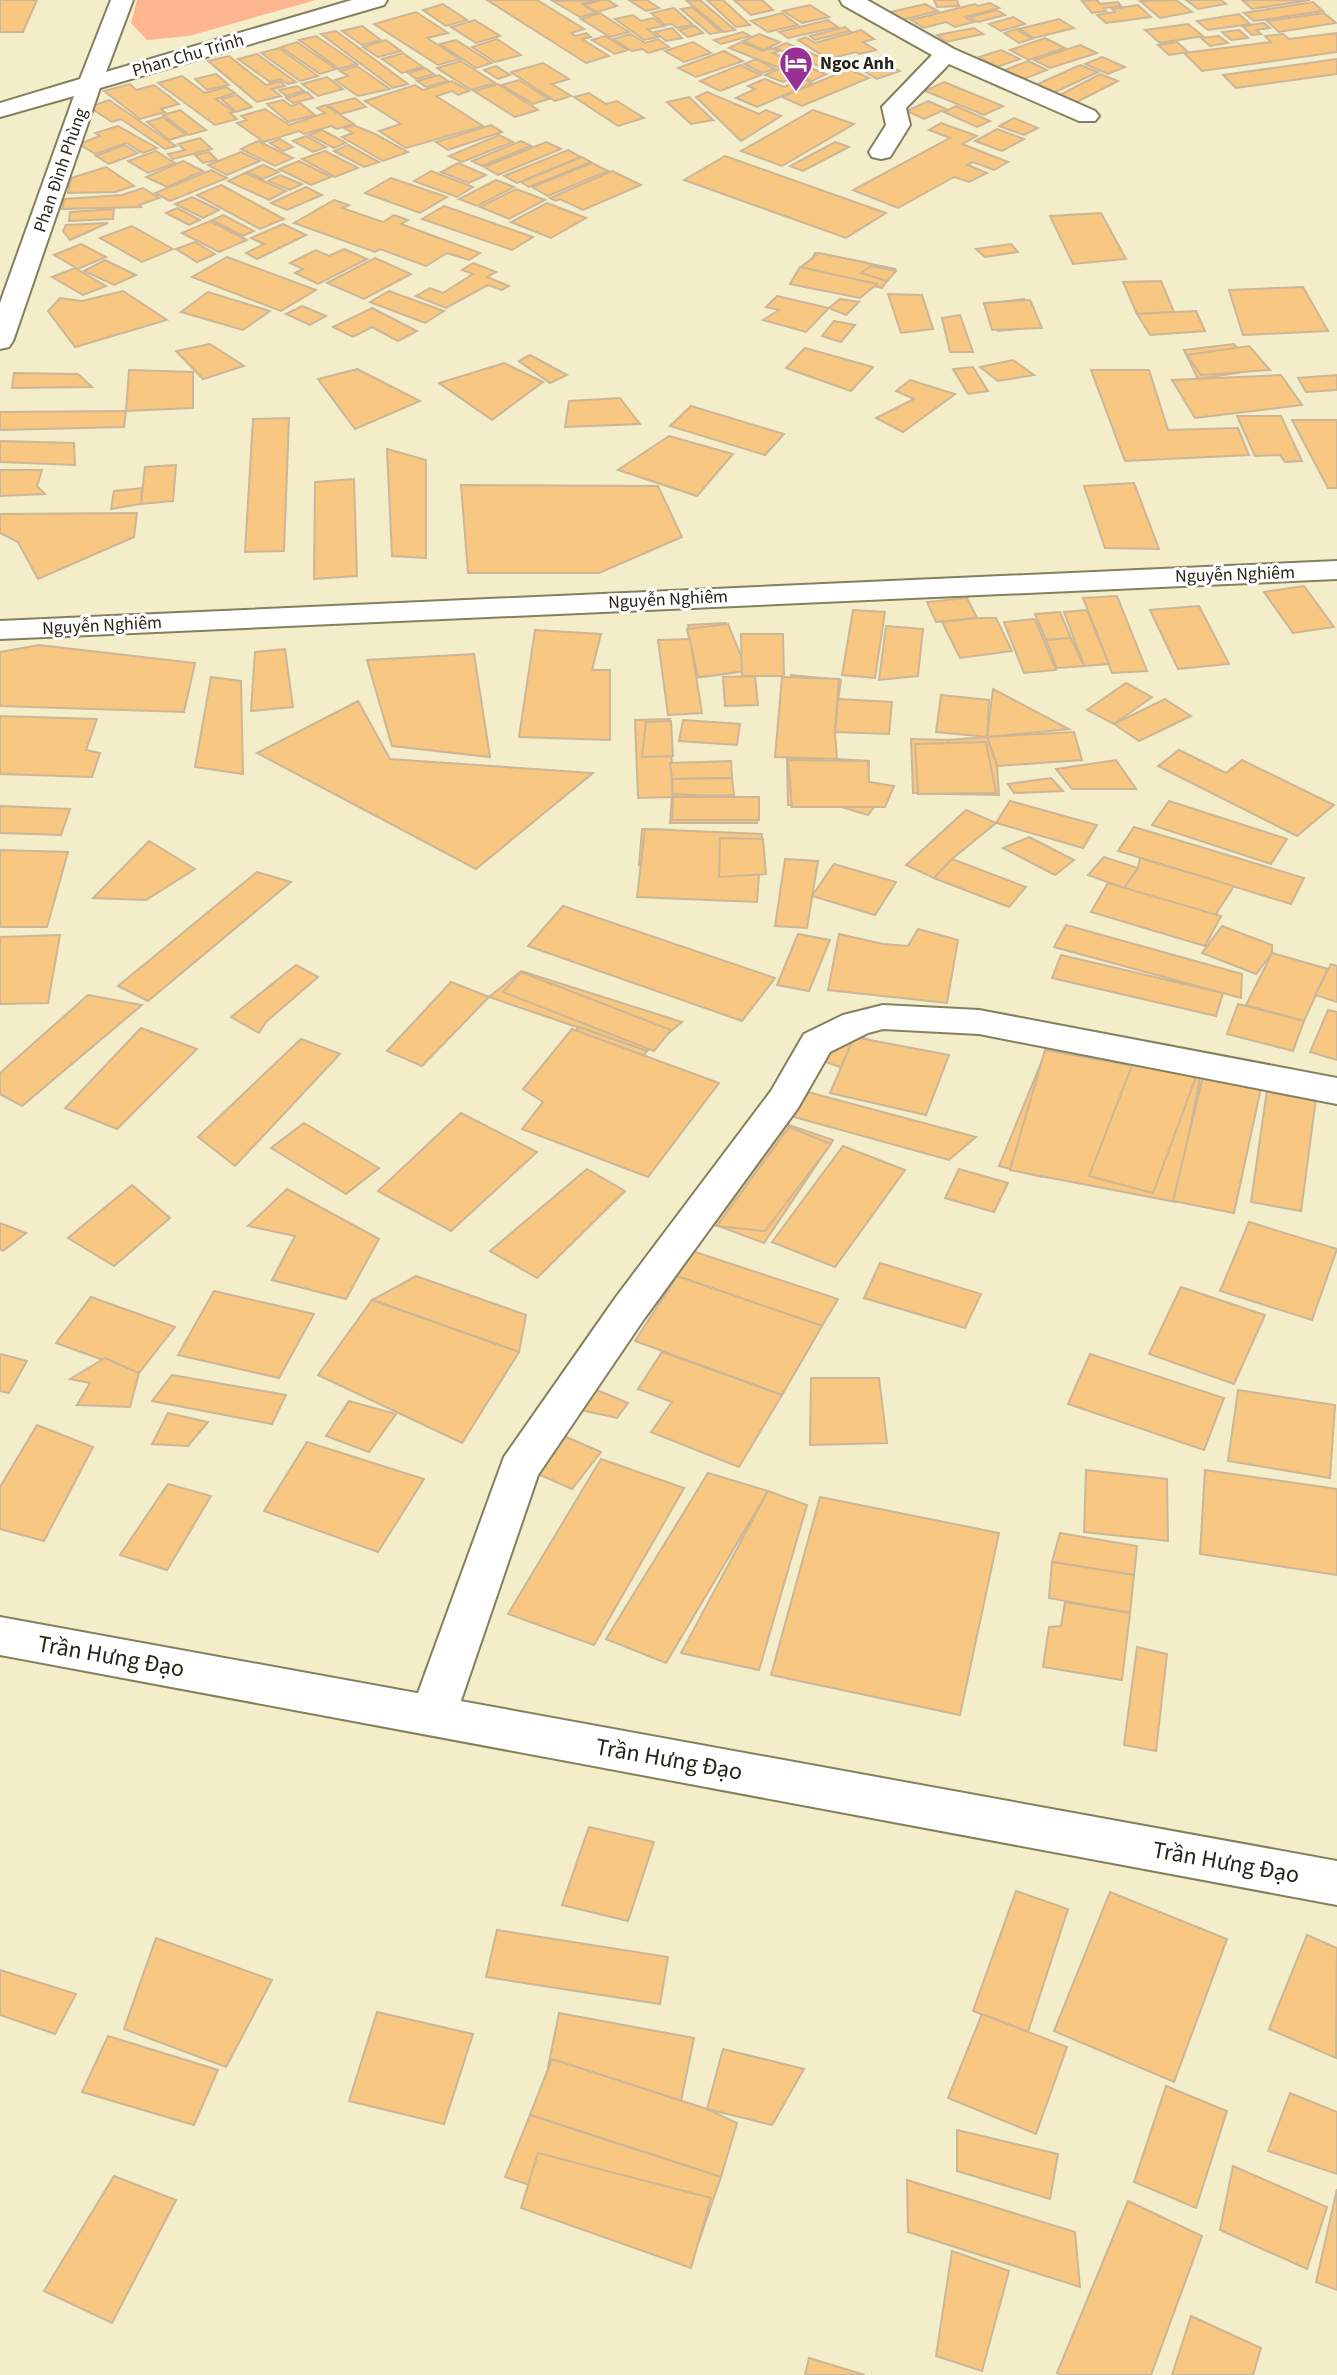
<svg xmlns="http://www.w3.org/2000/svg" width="1337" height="2375" viewBox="0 0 1337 2375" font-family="'Source Sans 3',sans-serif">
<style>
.green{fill:#feb690}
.building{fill:#f8c781;stroke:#ccb697;stroke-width:2}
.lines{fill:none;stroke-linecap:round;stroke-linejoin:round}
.minor-casing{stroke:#84805e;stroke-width:4}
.tertiary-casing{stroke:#84805e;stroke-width:4}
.minor{fill:#fff;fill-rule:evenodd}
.tertiary{fill:#fff;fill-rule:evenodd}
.labels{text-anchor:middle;stroke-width:6;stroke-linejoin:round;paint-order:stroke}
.far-street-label{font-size:18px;fill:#272517;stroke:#fff}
.far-poi-label{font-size:18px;font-weight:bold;fill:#272517;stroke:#fff;text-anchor:start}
.near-street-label{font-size:24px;fill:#272517;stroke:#fff}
</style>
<rect width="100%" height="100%" fill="#f3eec9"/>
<path class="green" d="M137,0H316L189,36L147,40L131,23Z"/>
<g class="building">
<path d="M0,0H37L23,32H0Z"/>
<path d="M487,0H537L584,29L571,33L576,36L586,33L591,37L582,39L609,56L586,63Z"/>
<path d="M597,0L582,4L596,13L580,17L553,1Z"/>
<path d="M601,0H608L617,6L597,12L584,5Z"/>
<path d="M629,0H647L659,8L646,11Z"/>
<path d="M700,0L735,30L724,32L687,1Z"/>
<path d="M707,0H723L750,25L736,27Z"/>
<path d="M734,0H762L773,10L751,15Z"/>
<path d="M934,0H957L959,6L937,7Z"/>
<path d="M1097,0L1100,4L1118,2L1121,6L1104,8L1106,11L1092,13L1082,1Z"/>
<path d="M1176,0L1192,12L1160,18L1140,1Z"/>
<path d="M1186,0H1221L1226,4L1198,9Z"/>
<path d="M1252,0H1310L1252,9L1243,1Z"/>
<path d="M1313,2L1323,11L1254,21L1244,13Z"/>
<path d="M990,3L999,8L965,17L974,22L955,27L946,22L924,28L911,20L975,4L978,6Z"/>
<path d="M443,4L467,20L446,26L423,10Z"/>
<path d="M925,4L938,11L894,22L882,14Z"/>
<path d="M810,5L829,17L802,23L783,11Z"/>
<path d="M1138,5L1151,17L1106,23L1097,15L1115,12L1112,9Z"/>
<path d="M692,7L721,32L710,34L681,9Z"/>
<path d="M674,8L693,25L677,28L672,24L665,25L651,13Z"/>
<path d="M997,10L1005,15L978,22L969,17Z"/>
<path d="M416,12L448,33L427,38L460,59L438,65L374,24Z"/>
<path d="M600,13L629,32L610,37L581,19Z"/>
<path d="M782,13L798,25L768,32L751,21Z"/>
<path d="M1324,13L1336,23L1279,32L1267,21Z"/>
<path d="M1239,14L1250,24L1208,30L1197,21Z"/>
<path d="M633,15L641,21L653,18L664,26L648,29L658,37L644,40L615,19Z"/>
<path d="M1013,17L1025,24L1001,31L989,24Z"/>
<path d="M1059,19L1074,28L1034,38L1019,29Z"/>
<path d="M475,20L500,36L476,43L451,27Z"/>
<path d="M828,20L838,27L788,38L779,32Z"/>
<path d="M1264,23L1270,28L1256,30L1261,34L1252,35L1242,26Z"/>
<path d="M1188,24L1203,36L1160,43L1145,30Z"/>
<path d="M362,26L381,40L362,45L342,31Z"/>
<path d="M695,26L703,33L688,37L679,30Z"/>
<path d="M845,27L850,31L815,40L810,36Z"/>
<path d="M672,28L682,38L666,41L655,32Z"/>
<path d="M974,28L983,34L946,42L937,35Z"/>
<path d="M1016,29L1032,39L1019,43L1004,33Z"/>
<path d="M861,30L874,39L863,42L876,50L859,54L856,52L828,59L798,40L806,37L815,43Z"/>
<path d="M1239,30L1248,38L1231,40L1222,32Z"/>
<path d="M336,31L408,84L393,88L321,34Z"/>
<path d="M743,32L750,36L721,44L714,40Z"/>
<path d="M1337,33V52L1202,71L1184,53L1271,42L1265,36L1283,34L1289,39Z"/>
<path d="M631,34L645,43L658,39L669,47L648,53L642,49L632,51L613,39Z"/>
<path d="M759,34L780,42L764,50L743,41Z"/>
<path d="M316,36L357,64L339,69L299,40Z"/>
<path d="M605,36L628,50L615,54L592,40Z"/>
<path d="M1219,36L1228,43L1210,46L1201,38Z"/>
<path d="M1045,38L1065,48L1029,60L1010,50Z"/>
<path d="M497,39L521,55L495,62L472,47Z"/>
<path d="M386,40L401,51L378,57L363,47Z"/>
<path d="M456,40L492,63L476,68L440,44Z"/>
<path d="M297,42L336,69L320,74L281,47Z"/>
<path d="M693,42L711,53L684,62L665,51Z"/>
<path d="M741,42L763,51L771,48L779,51L773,53L826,74L812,81L729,48Z"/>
<path d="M1177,42L1188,52L1169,55L1158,45Z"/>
<path d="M786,43L840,65L828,70L775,48Z"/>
<path d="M1080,45L1097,53L1050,68L1034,60Z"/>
<path d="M279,48L318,76L300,81L261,53Z"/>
<path d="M1001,50L1020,59L997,67L979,57Z"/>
<path d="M724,51L743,61L696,77L678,68Z"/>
<path d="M403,53L423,67L402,73L382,59Z"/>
<path d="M257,54L296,82L288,84L280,79L270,82L238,59Z"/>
<path d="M229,56L266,85L280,81L285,86L272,89L281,96L257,102L208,61Z"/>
<path d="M1102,57L1125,67L1108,74L1085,64Z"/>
<path d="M756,59L775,69L762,73L744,64Z"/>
<path d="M878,59L900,71L877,79L856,66Z"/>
<path d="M1337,59V74L1236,88L1223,75Z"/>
<path d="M461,61L495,83L471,90L437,68Z"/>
<path d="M1028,61L1047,70L1016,82L997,73Z"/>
<path d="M543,63L569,79L552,84L571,96L555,101L511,72Z"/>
<path d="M740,65L761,75L720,91L700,81Z"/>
<path d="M1080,65L1098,72L1049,95L1031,87Z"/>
<path d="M357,66L390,89L358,96L335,80L348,76L340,71Z"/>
<path d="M496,66L510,75L498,79L484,70Z"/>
<path d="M425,68L434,74L416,79L408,73Z"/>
<path d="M779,69L797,77L783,82L765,75Z"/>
<path d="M849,69L869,78L802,106L782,97Z"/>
<path d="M216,74L229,85L207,90L195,79Z"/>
<path d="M1100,74L1118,81L1073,104L1056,97Z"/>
<path d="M439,75L448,81L426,87L417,81Z"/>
<path d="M182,76L205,93L226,87L235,93L216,99L234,112L230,113L237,119L215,125L158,83Z"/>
<path d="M327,77L343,89L318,96L302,84Z"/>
<path d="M765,79L784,87L803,79L812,83L757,107L736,98L755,89L748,86Z"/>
<path d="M519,80L549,99L533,104L502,85Z"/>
<path d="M452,81L469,91L458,95L452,91L436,96L483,126L406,148L379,131L401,124L365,101L415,85L423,90Z"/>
<path d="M944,82L1003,106L984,115L925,91Z"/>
<path d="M130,84L136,90L154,85L179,104L161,109L165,112L140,119L104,91Z"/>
<path d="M498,84L538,110L515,117L474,91Z"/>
<path d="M297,86L304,91L286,96L279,90Z"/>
<path d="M307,92L313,98L293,103L286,98Z"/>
<path d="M707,92L759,114L766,110L781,116L741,141L696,97Z"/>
<path d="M589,93L606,104L617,101L644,118L618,126L574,97Z"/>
<path d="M237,95L252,107L236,112L221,99Z"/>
<path d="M689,97L713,120L691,124L667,102Z"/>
<path d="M355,98L366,107L340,114L328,105Z"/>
<path d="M109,100L176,146L165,149L121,119L112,122L89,107Z"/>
<path d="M283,100L291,106L300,103L315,115L288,122L267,104Z"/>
<path d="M928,101L946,109L924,119L907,111Z"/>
<path d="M325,105L354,124L337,129L331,126L304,134L299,131L264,142L237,123L247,120L241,116L265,109L289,125L325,113L317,108Z"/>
<path d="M956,106L990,121L977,127L944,112Z"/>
<path d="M180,110L206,130L189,135L163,115Z"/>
<path d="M813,110L854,124L782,166L741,151Z"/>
<path d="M163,117L186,135L169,140L147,122Z"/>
<path d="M1014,118L1038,128L1024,135L999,126Z"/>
<path d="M941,123L977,136L962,144L1008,162L994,170L973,162L968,165L987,173L969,182L954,177L898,208L853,190L950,138L929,130Z"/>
<path d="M353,125L375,134L408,152L383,161L342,137L353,133L344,128Z"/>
<path d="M491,125L502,132L448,150L436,142Z"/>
<path d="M118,126L157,148L143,153L126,143L95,154L79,144L100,136L95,133Z"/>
<path d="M997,129L1024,139L1002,151L975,141Z"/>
<path d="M322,130L346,143L334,148L309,135Z"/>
<path d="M499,135L513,142L462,162L449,156Z"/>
<path d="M306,136L326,147L313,152L293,141Z"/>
<path d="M200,138L212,149L173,159L168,154L185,150L178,144Z"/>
<path d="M280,139L293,147L283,151L270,143Z"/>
<path d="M258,141L293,158L275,166L241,149Z"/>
<path d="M521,141L531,146L482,166L472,161Z"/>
<path d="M546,142L561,149L498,175L484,167Z"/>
<path d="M835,142L849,147L803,171L790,166Z"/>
<path d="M124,145L138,153L109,164L96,156Z"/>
<path d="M348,145L379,162L364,167L334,151Z"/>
<path d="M568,150L581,157L517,183L504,176Z"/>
<path d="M156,151L175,163L148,173L128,161Z"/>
<path d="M325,151L358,168L335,177L302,159Z"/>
<path d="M209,152L217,160L203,163L195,155Z"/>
<path d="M241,152L260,161L227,175L208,165Z"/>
<path d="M725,156L886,213L846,238L684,180Z"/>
<path d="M582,157L591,162L529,187L521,182Z"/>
<path d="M183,161L203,171L167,187L146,177Z"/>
<path d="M299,161L331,177L311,185L279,169Z"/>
<path d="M458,163L486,175L469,183L441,172Z"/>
<path d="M592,163L608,171L548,196L532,187Z"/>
<path d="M263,165L279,172L263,179L247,172Z"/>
<path d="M106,167L134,186L115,192L68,193L71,178Z"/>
<path d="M211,170L227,178L170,201L155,193Z"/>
<path d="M431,171L473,187L457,197L414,181Z"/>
<path d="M612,171L641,185L583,210L560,199L556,201L550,198Z"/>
<path d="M245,173L286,191L269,200L228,181Z"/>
<path d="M280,175L302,184L290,190L268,181Z"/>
<path d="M391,178L447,197L420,213L365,193Z"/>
<path d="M496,180L514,187L477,206L459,199Z"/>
<path d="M221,185L284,219L260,229L197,195Z"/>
<path d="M306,187L322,195L287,210L271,203Z"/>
<path d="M143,188L159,198L139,205L141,207L62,209L64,199L122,195Z"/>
<path d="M516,189L545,200L509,219L480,207Z"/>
<path d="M192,197L219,210L203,218L175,204Z"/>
<path d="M334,200L349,205L342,208L383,222L394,215L408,220L401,224L480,253L469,260L447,253L426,266L380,249L375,252L294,223Z"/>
<path d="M547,203L586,218L551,238L511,222Z"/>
<path d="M444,206L533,237L512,250L422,219Z"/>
<path d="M177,208L200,220L189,225L166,213Z"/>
<path d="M114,209L113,219L69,221L70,212Z"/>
<path d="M1101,213L1126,259L1073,264L1050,216Z"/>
<path d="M223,215L254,231L243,236L212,220Z"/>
<path d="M210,221L247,240L219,252L182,233Z"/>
<path d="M108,223L70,240L63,231L66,225Z"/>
<path d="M283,224L306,235L257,259L246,253L264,244L251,238Z"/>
<path d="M132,226L173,249L142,262L100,238Z"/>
<path d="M195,242L215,254L197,262L176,249Z"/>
<path d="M81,244L106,257L78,269L54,255Z"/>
<path d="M1011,244L1018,252L985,257L976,249Z"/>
<path d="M344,249L367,259L318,284L295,273L303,269L290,263L316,250L329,256Z"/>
<path d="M815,253L865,262L853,272L811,261Z"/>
<path d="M819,253L895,269L882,288L801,267Z"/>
<path d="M227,257L316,290L281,311L192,277Z"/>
<path d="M375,258L411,274L364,299L327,283Z"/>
<path d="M105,260L136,275L114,285L84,271Z"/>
<path d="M473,263L496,272L487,277L509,286L502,290L488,285L446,308L416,296L430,288L443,293L473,274L462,270Z"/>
<path d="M871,266L896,271L887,281L861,273Z"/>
<path d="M800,267L877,284L860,298L790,284Z"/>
<path d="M75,268L106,286L83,295L52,277Z"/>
<path d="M1161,281L1174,312L1137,314L1123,282Z"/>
<path d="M1303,287L1328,331L1243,335L1229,290Z"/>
<path d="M123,291L167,320L75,347L48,311L60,298L82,301Z"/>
<path d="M389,291L444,311L425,323L370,302Z"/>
<path d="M208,292L270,311L243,330L181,312Z"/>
<path d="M888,294L922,295L933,329L901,333Z"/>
<path d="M777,296L829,308L806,332L763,320L779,310L766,307Z"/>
<path d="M840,299L859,302L846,315L829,308Z"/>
<path d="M1024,299L1038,327L998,331L984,304Z"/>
<path d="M1030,300L1042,328L992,330L984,303Z"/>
<path d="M302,306L326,316L310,325L286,314Z"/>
<path d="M372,308L417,331L398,341L372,327L353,337L333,327Z"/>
<path d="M1196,311L1205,331L1150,335L1137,314Z"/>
<path d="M960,315L973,352H950L942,318Z"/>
<path d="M834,321L855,325L841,342L822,336Z"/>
<path d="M210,344L244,366L203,379L176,351Z"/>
<path d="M1234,344L1256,370L1198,379L1184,350Z"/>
<path d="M1249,346L1270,370L1201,375L1187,355Z"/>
<path d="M805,348L873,367L851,391L786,368Z"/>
<path d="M530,355L567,375L550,383L519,361Z"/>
<path d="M1013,360L1034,375L998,381L980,367Z"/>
<path d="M504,363L543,382L492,420L439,383Z"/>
<path d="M973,367L988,391L968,394L953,369Z"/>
<path d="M357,369L420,401L355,429L318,379Z"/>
<path d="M129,370L193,372V408L126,411Z"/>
<path d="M1091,370H1149L1168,430L1238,428L1249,455L1125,461Z"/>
<path d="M14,373L78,374L92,387L12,388Z"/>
<path d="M1281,375L1302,405L1195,418L1172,380Z"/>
<path d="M1337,375V390L1306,392L1298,378Z"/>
<path d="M910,380L955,394L903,432L876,418L914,399L896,391Z"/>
<path d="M620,398L640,424L565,427L569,401Z"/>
<path d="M691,406L784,434L765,455L670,426Z"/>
<path d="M126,411L124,427L0,430V412Z"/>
<path d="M1237,416H1281L1302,461L1285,462L1280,455L1255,456Z"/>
<path d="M289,418L284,551L245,552L253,419Z"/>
<path d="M1292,420H1337V488H1328Z"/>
<path d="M669,436L733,454L697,496L618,470Z"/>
<path d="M0,441L74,443L75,465L0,462Z"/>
<path d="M387,449L426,460V558L392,556Z"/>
<path d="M176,465L173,501L141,504L145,467Z"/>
<path d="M0,470H42L37,486L45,494L0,496Z"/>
<path d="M354,479L357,576L314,579L315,482Z"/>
<path d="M1134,483L1159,549L1105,548L1084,486Z"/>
<path d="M461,485L658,486L682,537L599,573H468Z"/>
<path d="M142,488L141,504L111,509L114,491Z"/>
<path d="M137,513L134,537L38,579L18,542L0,533V514Z"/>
<path d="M1304,586L1334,627L1293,633L1264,592Z"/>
<path d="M1117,596L1147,671L1112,673L1083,598Z"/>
<path d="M967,598L977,618L936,622L927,602Z"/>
<path d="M1199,606L1229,664L1178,669L1150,610Z"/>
<path d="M853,610L885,612L875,678L842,675Z"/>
<path d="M1087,610L1109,664L1084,666L1064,612Z"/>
<path d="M1060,612L1071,638L1046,640L1035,614Z"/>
<path d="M977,618H996L1012,651L960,658L942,622Z"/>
<path d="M1035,619L1056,670L1024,673L1004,622Z"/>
<path d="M726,623L734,673L696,678L688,625Z"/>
<path d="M728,624L747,671L698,677L687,629Z"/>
<path d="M886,626L923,629L918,676L879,680Z"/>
<path d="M535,630L601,634L592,670H610V740L519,737Z"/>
<path d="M741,634H783L784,676H742Z"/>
<path d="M1071,638L1084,666L1057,668L1046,640Z"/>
<path d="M690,639L702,713L668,715L658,640Z"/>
<path d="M39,645L195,663L184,712L0,706V652Z"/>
<path d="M285,649L293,707L251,711L255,652Z"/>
<path d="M474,654L490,757L392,746L367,660Z"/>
<path d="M791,675L841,680L832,744L787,741Z"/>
<path d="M755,676L758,705L725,706L723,677Z"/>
<path d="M211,677L241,681L243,774L195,767Z"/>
<path d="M782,677L839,679L835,732L837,759L775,757Z"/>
<path d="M1126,683L1152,697L1114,724L1087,710Z"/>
<path d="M993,689L1069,729L987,737Z"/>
<path d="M941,695L989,700L987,737L936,732Z"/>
<path d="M838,699L892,702L889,734L835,732Z"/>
<path d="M1165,699L1191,716L1139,741L1114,724Z"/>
<path d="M358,701L390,759L593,773L476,869L257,753Z"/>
<path d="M0,716L97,719L86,750L100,753L92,777L0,774Z"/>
<path d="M670,719L673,797L638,798L635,720Z"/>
<path d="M683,720L740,724L737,745L679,741Z"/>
<path d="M671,721L673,756L642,757L646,722Z"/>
<path d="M1074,732L1082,760L997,766L987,737Z"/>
<path d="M987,737L997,766L999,795L949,794L948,740Z"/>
<path d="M911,739L948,740L949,794L913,793Z"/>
<path d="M986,742L996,793L918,794L915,744Z"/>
<path d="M1179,750L1226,773L1242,760L1334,805L1297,836L1158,766Z"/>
<path d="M787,758L823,759L825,806L788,805Z"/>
<path d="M837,759L869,761L868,784L890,786L868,815L832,804Z"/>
<path d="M788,760L868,761L869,782L894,786L885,807H792Z"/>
<path d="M1116,760L1136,789H1072L1056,769Z"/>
<path d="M731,761L732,778L672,779L670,763Z"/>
<path d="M732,778L734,795L673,797L672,779Z"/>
<path d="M1051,778L1063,791L1014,793L1008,784Z"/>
<path d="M672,794L759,798L757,823H670Z"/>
<path d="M673,797H759V820H672Z"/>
<path d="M1010,801L1097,825L1083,848L996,823Z"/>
<path d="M1169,801L1287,839L1271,864L1152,825Z"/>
<path d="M0,806L70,809L61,835L0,833Z"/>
<path d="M966,810L996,823L952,859L934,878L906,865Z"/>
<path d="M1134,827L1304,878L1291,904L1118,851Z"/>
<path d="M642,829L673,830L671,866L639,865Z"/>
<path d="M645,829L762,834L757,902L637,897Z"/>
<path d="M1029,837L1074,860L1055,875L1003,848Z"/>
<path d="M720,838L763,839L766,874L719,877Z"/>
<path d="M149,841L195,869L146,900L93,898Z"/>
<path d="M0,850L68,852L47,927H0Z"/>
<path d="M1104,857L1138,868L1124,888L1088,875Z"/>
<path d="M1140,858L1234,886L1214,917L1124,888L1138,868Z"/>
<path d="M785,859L818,861L807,928L775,926Z"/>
<path d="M952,859L1026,887L1009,907L934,878Z"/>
<path d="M834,864L896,882L875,915L812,896Z"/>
<path d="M257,872L291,882L148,1001L118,986Z"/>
<path d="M1108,883L1221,916L1205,946L1091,912Z"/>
<path d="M563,906L775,978L742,1021L528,946Z"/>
<path d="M1066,925L1242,974L1241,998L1054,947Z"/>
<path d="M1222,926L1272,945V953L1256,974L1202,953Z"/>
<path d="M918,929L958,940L947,1003L828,990L839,934L883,944L908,946Z"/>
<path d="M798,934L830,940L809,991L777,985Z"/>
<path d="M60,935L48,1003L0,1004V937Z"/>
<path d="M1272,953L1328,969L1304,1021L1246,1005Z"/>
<path d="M1061,955L1223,993L1216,1016L1052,978Z"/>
<path d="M1331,964L1337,966V1002L1315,995Z"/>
<path d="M296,965L318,977L266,1022L259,1033L231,1017Z"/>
<path d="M521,971L682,1022L647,1051L489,997Z"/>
<path d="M521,972L671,1030L654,1051L503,992Z"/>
<path d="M451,982L489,997L422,1066L387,1051Z"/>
<path d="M88,995L142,1005L22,1106L0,1094V1073Z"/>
<path d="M1238,1004L1304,1021L1293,1051L1227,1034Z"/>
<path d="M1328,1010L1337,1012V1060L1310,1052Z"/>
<path d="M579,1027L647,1051L623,1082L577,1068L545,1092L524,1088Z"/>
<path d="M141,1028L197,1049L117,1129L65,1108Z"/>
<path d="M572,1029L719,1083L648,1177L522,1129L543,1102L523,1089Z"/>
<path d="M844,1030L941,1068L921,1096L823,1061Z"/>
<path d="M854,1037L949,1055L926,1115L830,1093Z"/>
<path d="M301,1039L340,1054L235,1166L198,1137Z"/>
<path d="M1050,1041L1091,1051L1042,1177L999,1166Z"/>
<path d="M1045,1050L1200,1078L1176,1202L1010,1170Z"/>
<path d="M1135,1058L1197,1074L1153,1193L1089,1176Z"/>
<path d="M1203,1076L1261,1088L1234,1213L1173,1201Z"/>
<path d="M1268,1083L1317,1091L1301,1211L1251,1202Z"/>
<path d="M793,1088L976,1137L949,1160L780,1113Z"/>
<path d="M461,1113L537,1152L451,1231L378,1191Z"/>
<path d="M304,1123L379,1168L346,1194L271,1148Z"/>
<path d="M783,1123L833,1140L764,1243L713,1224Z"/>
<path d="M789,1127L831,1144L765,1231L717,1226Z"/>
<path d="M843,1146L905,1170L835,1267L772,1242Z"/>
<path d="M587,1169L625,1191L537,1278L490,1251Z"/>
<path d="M959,1169L1008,1183L994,1212L945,1198Z"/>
<path d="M132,1185L170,1218L114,1266L68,1238Z"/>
<path d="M287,1189L379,1239L346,1299L272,1280L295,1236L248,1226Z"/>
<path d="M1249,1222L1337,1249L1312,1320L1220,1291Z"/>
<path d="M0,1223L26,1233L3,1251L0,1249Z"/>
<path d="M692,1251L838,1299L822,1326L677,1276Z"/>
<path d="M880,1263L981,1294L965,1328L864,1298Z"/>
<path d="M416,1276L526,1315L519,1352L372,1300Z"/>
<path d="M677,1276L822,1326L782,1395L635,1341Z"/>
<path d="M1181,1287L1265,1315L1234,1384L1149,1354Z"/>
<path d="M214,1291L314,1314L279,1378L178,1355Z"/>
<path d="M91,1297L175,1327L139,1373L56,1343Z"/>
<path d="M372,1300L519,1352L462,1443L318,1375Z"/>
<path d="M662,1352L782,1395L739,1467L651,1432L672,1402L638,1389Z"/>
<path d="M0,1354L27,1361L9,1393L0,1391Z"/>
<path d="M1090,1354L1224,1398L1204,1450L1068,1404Z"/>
<path d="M105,1358L139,1373L130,1407L77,1405L90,1383L70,1379Z"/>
<path d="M172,1375L286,1395L272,1424L152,1401Z"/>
<path d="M811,1378H879L887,1443L810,1445Z"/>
<path d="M585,1385L628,1403L617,1418L576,1409Z"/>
<path d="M1238,1390L1335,1405L1330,1478L1228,1461Z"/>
<path d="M349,1401L396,1414L369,1452L326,1436Z"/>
<path d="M168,1413L208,1422L188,1446L152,1444Z"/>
<path d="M37,1425L93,1447L44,1541L0,1529V1487Z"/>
<path d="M564,1436L601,1452L572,1489L536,1473Z"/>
<path d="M307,1442L424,1479L378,1552L264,1511Z"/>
<path d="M601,1459L684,1488L594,1645L508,1614Z"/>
<path d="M1086,1470L1167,1479L1168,1541L1084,1532Z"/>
<path d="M1205,1470L1337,1489V1575L1200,1554Z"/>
<path d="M708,1473L768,1491L666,1663L606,1639Z"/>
<path d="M168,1484L211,1496L167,1570L120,1555Z"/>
<path d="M768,1491L807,1505L759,1670L681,1653Z"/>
<path d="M820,1497L999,1533L960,1715L771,1675Z"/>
<path d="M1060,1533L1137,1546L1134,1575L1052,1562Z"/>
<path d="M1052,1562L1134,1575L1130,1613L1049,1598Z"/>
<path d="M1065,1602L1130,1613L1122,1680L1043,1667L1049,1627L1061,1626Z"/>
<path d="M1137,1647L1167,1654L1156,1751L1124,1745Z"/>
<path d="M589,1827L654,1842L628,1921L562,1905Z"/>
<path d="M1016,1891L1068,1909L1028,2032L973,2011Z"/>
<path d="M1110,1892L1227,1939L1174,2082L1054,2031Z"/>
<path d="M497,1930L668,1957L660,2004L486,1977Z"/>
<path d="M1307,1935L1337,1948L1336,2058L1269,2029Z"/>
<path d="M156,1938L272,1980L226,2067L124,2029Z"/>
<path d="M0,1970L76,1994L55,2034L0,2015Z"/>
<path d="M377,2012L473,2034L444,2124L349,2101Z"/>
<path d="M559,2013L694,2038L681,2101L548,2067Z"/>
<path d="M982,2014L1067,2047L1036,2134L948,2098Z"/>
<path d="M108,2036L218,2070L194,2125L82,2092Z"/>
<path d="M723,2049L804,2069L772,2125L707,2109Z"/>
<path d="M552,2059L707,2109L737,2123L721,2177L530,2115Z"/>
<path d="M1166,2086L1227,2111L1196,2208L1134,2182Z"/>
<path d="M1290,2093L1337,2112V2174L1268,2151Z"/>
<path d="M530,2115L721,2177L699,2241L505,2177Z"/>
<path d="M957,2130L1058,2154L1050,2199L957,2171Z"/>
<path d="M538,2153L711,2198L691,2268L521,2208Z"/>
<path d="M1233,2166L1327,2207L1307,2269L1220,2230Z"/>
<path d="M114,2176L176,2200L112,2323L44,2291Z"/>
<path d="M907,2180L1075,2232L1080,2287L908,2232Z"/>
<path d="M1337,2189V2290L1316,2282Z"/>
<path d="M1128,2201L1202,2236L1151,2375H1061L1057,2373Z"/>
<path d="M952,2251L1009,2271L982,2371L936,2356Z"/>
<path d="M1191,2316L1261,2348L1253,2375H1172Z"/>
<path d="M809,2358L865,2375H805Z"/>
</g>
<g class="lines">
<g class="minor-casing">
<g id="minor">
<path d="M840,0H867L954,49L1095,111L1099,116L1095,121H1079L949,64L906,108L910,125L890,157L881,159L872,157L869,152L886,125L882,107L932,55L843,5Z"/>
<path d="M883,1005L979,1010L1337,1078V1104L979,1034L883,1029L868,1033L830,1052L798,1108L644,1319L538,1475L456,1715L449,1729L433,1735L417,1729L410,1715L504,1457L616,1297L771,1091L804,1034L843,1015Z"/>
</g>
</g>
<g class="tertiary-casing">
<g id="tertiary">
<path d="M111,0H133L106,72L352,0H387L384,5L100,88L13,341L9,347L0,349V303L74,96L0,117V103L80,79Z"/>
<path d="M1337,561V579L0,639V621Z"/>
<path d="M0,1617L1337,1861V1905L0,1655Z"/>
</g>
</g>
<use href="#minor" class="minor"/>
<use href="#tertiary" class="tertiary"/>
</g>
<defs>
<g id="hotel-pin" transform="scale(1.75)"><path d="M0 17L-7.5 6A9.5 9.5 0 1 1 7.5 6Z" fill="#993093" stroke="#fff"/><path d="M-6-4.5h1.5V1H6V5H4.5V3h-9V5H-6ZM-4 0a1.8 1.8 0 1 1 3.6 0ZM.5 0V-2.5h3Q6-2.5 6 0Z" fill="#fff"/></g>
</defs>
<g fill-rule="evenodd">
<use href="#hotel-pin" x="796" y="63"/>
</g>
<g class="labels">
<g class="far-street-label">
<text transform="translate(188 55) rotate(-16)" y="6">Phan Chu Trinh</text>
<text transform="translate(60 170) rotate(-71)" y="6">Phan Đình Phùng</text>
<text transform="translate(1235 574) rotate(-2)" y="6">Nguyễn Nghiêm</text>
<text transform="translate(668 599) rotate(-3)" y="6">Nguyễn Nghiêm</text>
<text transform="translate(102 625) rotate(-3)" y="6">Nguyễn Nghiêm</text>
</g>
<g class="far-poi-label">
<text x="820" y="69">Ngoc Anh</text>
</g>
<g class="near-street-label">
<text transform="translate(111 1656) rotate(10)" y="8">Trần Hưng Đạo</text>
<text transform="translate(669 1759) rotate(10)" y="8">Trần Hưng Đạo</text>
<text transform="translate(1226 1862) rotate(10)" y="8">Trần Hưng Đạo</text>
</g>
</g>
</svg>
